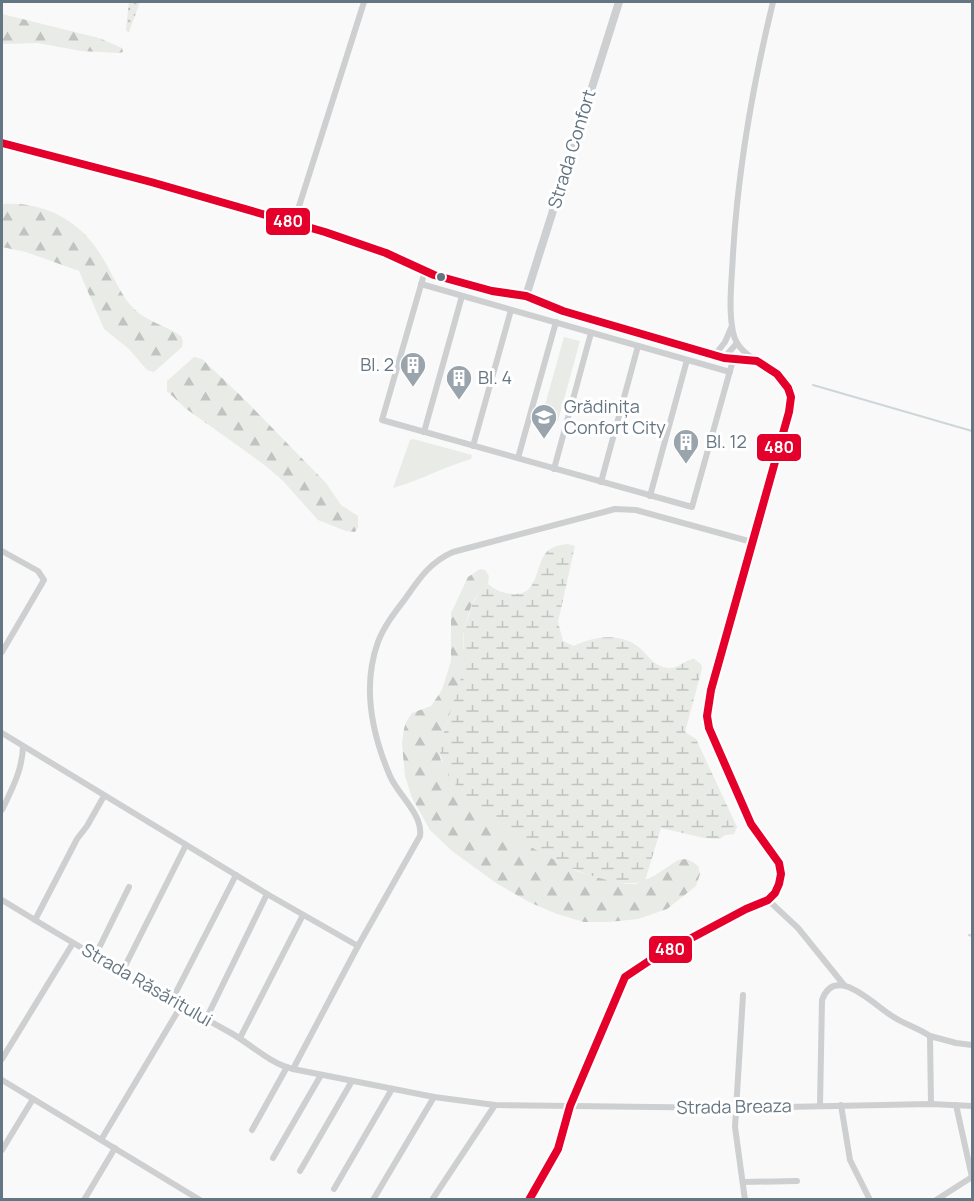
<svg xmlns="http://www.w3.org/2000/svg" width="974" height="1201" viewBox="0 0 974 1201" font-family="Manrope,sans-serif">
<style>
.grass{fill:url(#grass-dots)}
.forest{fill:url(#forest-firs)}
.wetland{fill:url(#wetland-marsh)}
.park{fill:#e8ebe6}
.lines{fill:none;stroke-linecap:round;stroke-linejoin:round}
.stream{stroke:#ced6d9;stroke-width:2}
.minor{stroke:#cecfd0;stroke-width:6}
.tertiary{stroke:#cecfd0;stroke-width:8}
.bus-1-casing{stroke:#fff;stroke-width:12}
.bus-1{stroke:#e4002b;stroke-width:8}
.bus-dot{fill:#657683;stroke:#fff;stroke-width:2}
.labels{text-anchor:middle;stroke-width:6;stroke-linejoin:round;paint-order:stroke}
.street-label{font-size:18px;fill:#657683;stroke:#fff}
.poi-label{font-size:18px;fill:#657683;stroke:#fff;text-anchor:start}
.line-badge{stroke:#fff;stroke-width:2}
.badge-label{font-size:16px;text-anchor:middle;font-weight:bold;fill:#fff}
</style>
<defs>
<pattern id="grass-dots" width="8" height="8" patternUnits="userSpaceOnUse" patternTransform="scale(1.5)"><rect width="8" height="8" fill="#e8ebe6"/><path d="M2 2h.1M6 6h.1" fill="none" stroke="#c0c3c0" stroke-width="1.8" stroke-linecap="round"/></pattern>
<pattern id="forest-firs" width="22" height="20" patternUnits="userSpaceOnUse" patternTransform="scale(1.5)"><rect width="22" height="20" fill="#e8ebe6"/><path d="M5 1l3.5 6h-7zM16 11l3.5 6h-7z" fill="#c0c3c0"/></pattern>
<pattern id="wetland-marsh" width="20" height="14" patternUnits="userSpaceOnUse" patternTransform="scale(1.5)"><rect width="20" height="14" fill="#e8ebe6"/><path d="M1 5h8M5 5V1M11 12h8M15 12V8" fill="none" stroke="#c0c3c0"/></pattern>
</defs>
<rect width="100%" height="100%" fill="#f9f9f9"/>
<path class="grass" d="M129,2H140L129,32L126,31V28Z"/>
<g class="forest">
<path d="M2,14L99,38L122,48L123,52L119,53L81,51L38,43L2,44Z"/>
<path d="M2,204C43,201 81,220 102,257C113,274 119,293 133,308C147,322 165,325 181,336L183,342L182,347L154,372L147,370L129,349L104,329L79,271L26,252L2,247Z"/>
<path d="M194,357L202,359L242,397L326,483L341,505L358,516V527L355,532L346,531L318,520L284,482L266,466L185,408L167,391V381Z"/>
<path d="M480,569L485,570L489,576L488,584C474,593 469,611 465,627C461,640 466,655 464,668C460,694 436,740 441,761L576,871L626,884H636L654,876L678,860L686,859L693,862L698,866L700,874L696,886L667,909L638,919L609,922H584L557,914L529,902L496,883L452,851L430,830L412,798L405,776L402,744L404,729L406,722L412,713L431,706L442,690L451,661V613L468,577Z"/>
</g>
<path class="wetland" d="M567,544L575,546L558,622L563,641L574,646C594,636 622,632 641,649C649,657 656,667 668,668C679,669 684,660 694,659L701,664L702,669L685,732L696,739L737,827L734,834L725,835L720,839L704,838L661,828L645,881C594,899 434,801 440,745L464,668V630L471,608L480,589L488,584C495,590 504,594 514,594C541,595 534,561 549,550C554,546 561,545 567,544Z"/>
<g class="park">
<path d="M564,337L580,341L558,421L542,416Z"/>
<path d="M413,439L472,455L471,459C444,467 421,480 393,488L410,440Z"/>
</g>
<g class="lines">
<g class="stream">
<path d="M813,385L972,431"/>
<path d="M969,935L972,936"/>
</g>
<g class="minor">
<path d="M294,222L364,2"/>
<path d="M425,271L382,420L692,507L733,360"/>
<path d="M421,284L730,372"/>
<path d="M526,296L563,311L724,358L753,361"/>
<path d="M714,356L725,342L732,326"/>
<path d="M724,358L737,343"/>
<path d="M424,432L462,296"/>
<path d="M473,446L511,310"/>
<path d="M518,458L556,322"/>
<path d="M554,469L591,333"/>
<path d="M601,482L638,346"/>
<path d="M650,496L687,360"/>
<path d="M2,551L38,571L44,580L2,652"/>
<path d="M2,733L267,894L358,946"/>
<path d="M2,810C12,789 22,771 23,747"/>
<path d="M2,900C77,946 153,990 231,1033C252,1045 269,1063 293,1069L434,1097L495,1105L737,1108L931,1104L972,1106"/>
<path d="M768,900L798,928L844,985"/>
<path d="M35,920L77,839L87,826L104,796"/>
<path d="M95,956L129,887"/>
<path d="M122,972L186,845"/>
<path d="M743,995L735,1127L745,1200"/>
<path d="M172,1000L236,875"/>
<path d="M206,1019L267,894"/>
<path d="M930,1036L956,1043L972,1045"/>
<path d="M240,1038L303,915"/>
<path d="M2,1059L73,943"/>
<path d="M293,1069L358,946L420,836C423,814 398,795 390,776C372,734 362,686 378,642C384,626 395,612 405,599C419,579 430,562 453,552L615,509L636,510L752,542"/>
<path d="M2,1080L200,1200"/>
<path d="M841,1105L850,1160L870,1200"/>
<path d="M956,1105L972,1177"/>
<path d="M820,1106L822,1000C835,963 875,1006 892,1016C904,1024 918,1028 930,1036L931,1104"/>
<path d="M252,1130L287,1067"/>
<path d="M101,1140L181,1006"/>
<path d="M2,1150L33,1099"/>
<path d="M273,1158L321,1075"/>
<path d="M300,1171L352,1081"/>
<path d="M743,1182L797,1181"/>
<path d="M334,1189L392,1089"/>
<path d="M84,1200L115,1148"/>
<path d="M373,1200L434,1097"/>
<path d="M432,1200L495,1105"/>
<path d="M529,1200L549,1167L558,1149L570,1106L625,977L652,959L746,909L768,900L775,893L779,884L781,874L779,863L751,824L709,728L707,716L711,690L791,402C791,365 739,366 733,332C728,307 732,279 733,254C738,169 753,84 773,2"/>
<path d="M936,1200L972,1177"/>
</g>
<path class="tertiary" d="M2,143L151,182L325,232L386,253L434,275L492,291L526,296L619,2"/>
<g class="bus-1-casing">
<path id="bus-1" d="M2,143L151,182L325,232L386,253L434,275L492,291L526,296L563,311L724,358L757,361L777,374L788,388L791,397L789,412L711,690L707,716L709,728L751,824L779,863L781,874L779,884L775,893L768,900L746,909L652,959L625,977L570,1106L558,1149L529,1200"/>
</g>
<use href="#bus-1" class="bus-1"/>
</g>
<defs>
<g id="building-pin" transform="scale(1.35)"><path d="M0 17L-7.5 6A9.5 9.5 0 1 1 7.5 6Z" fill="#99a4ac" stroke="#fff"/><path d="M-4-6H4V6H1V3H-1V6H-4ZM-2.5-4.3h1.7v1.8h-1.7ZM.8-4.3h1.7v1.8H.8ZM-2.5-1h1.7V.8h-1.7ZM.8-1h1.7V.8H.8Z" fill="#fff"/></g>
<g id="school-pin" transform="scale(1.35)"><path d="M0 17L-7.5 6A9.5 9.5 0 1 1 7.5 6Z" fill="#99a4ac" stroke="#fff"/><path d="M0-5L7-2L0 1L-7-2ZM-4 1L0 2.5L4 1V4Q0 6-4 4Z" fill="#fff"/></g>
</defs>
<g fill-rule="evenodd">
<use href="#building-pin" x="413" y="365"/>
<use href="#building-pin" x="459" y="378"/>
<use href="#school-pin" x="544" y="417"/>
<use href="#building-pin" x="686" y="442"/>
</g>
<circle class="bus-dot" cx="441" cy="277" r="5"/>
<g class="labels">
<g class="street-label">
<text transform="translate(572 149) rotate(-73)" y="6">Strada Confort</text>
<text transform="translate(147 985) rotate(30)" y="6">Strada Răsăritului</text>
<text transform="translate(734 1107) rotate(-1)" y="6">Strada Breaza</text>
</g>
<g class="poi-label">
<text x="394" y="371" text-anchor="end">Bl. 2</text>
<text x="478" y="384">Bl. 4</text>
<text x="564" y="413">Grădinița<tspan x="564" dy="21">Confort City</tspan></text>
<text x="706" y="448">Bl. 12</text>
</g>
</g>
<g class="line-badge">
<rect x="265" y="207" width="46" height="29" rx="6" fill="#e4002b"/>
<rect x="756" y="433" width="46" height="29" rx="6" fill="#e4002b"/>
<rect x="648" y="935" width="45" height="29" rx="6" fill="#e4002b"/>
</g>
<g class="badge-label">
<text x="288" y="227">480</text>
<text x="779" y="453">480</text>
<text x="670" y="955">480</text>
</g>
<rect width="974" height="1201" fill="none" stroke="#657683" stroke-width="6"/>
</svg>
